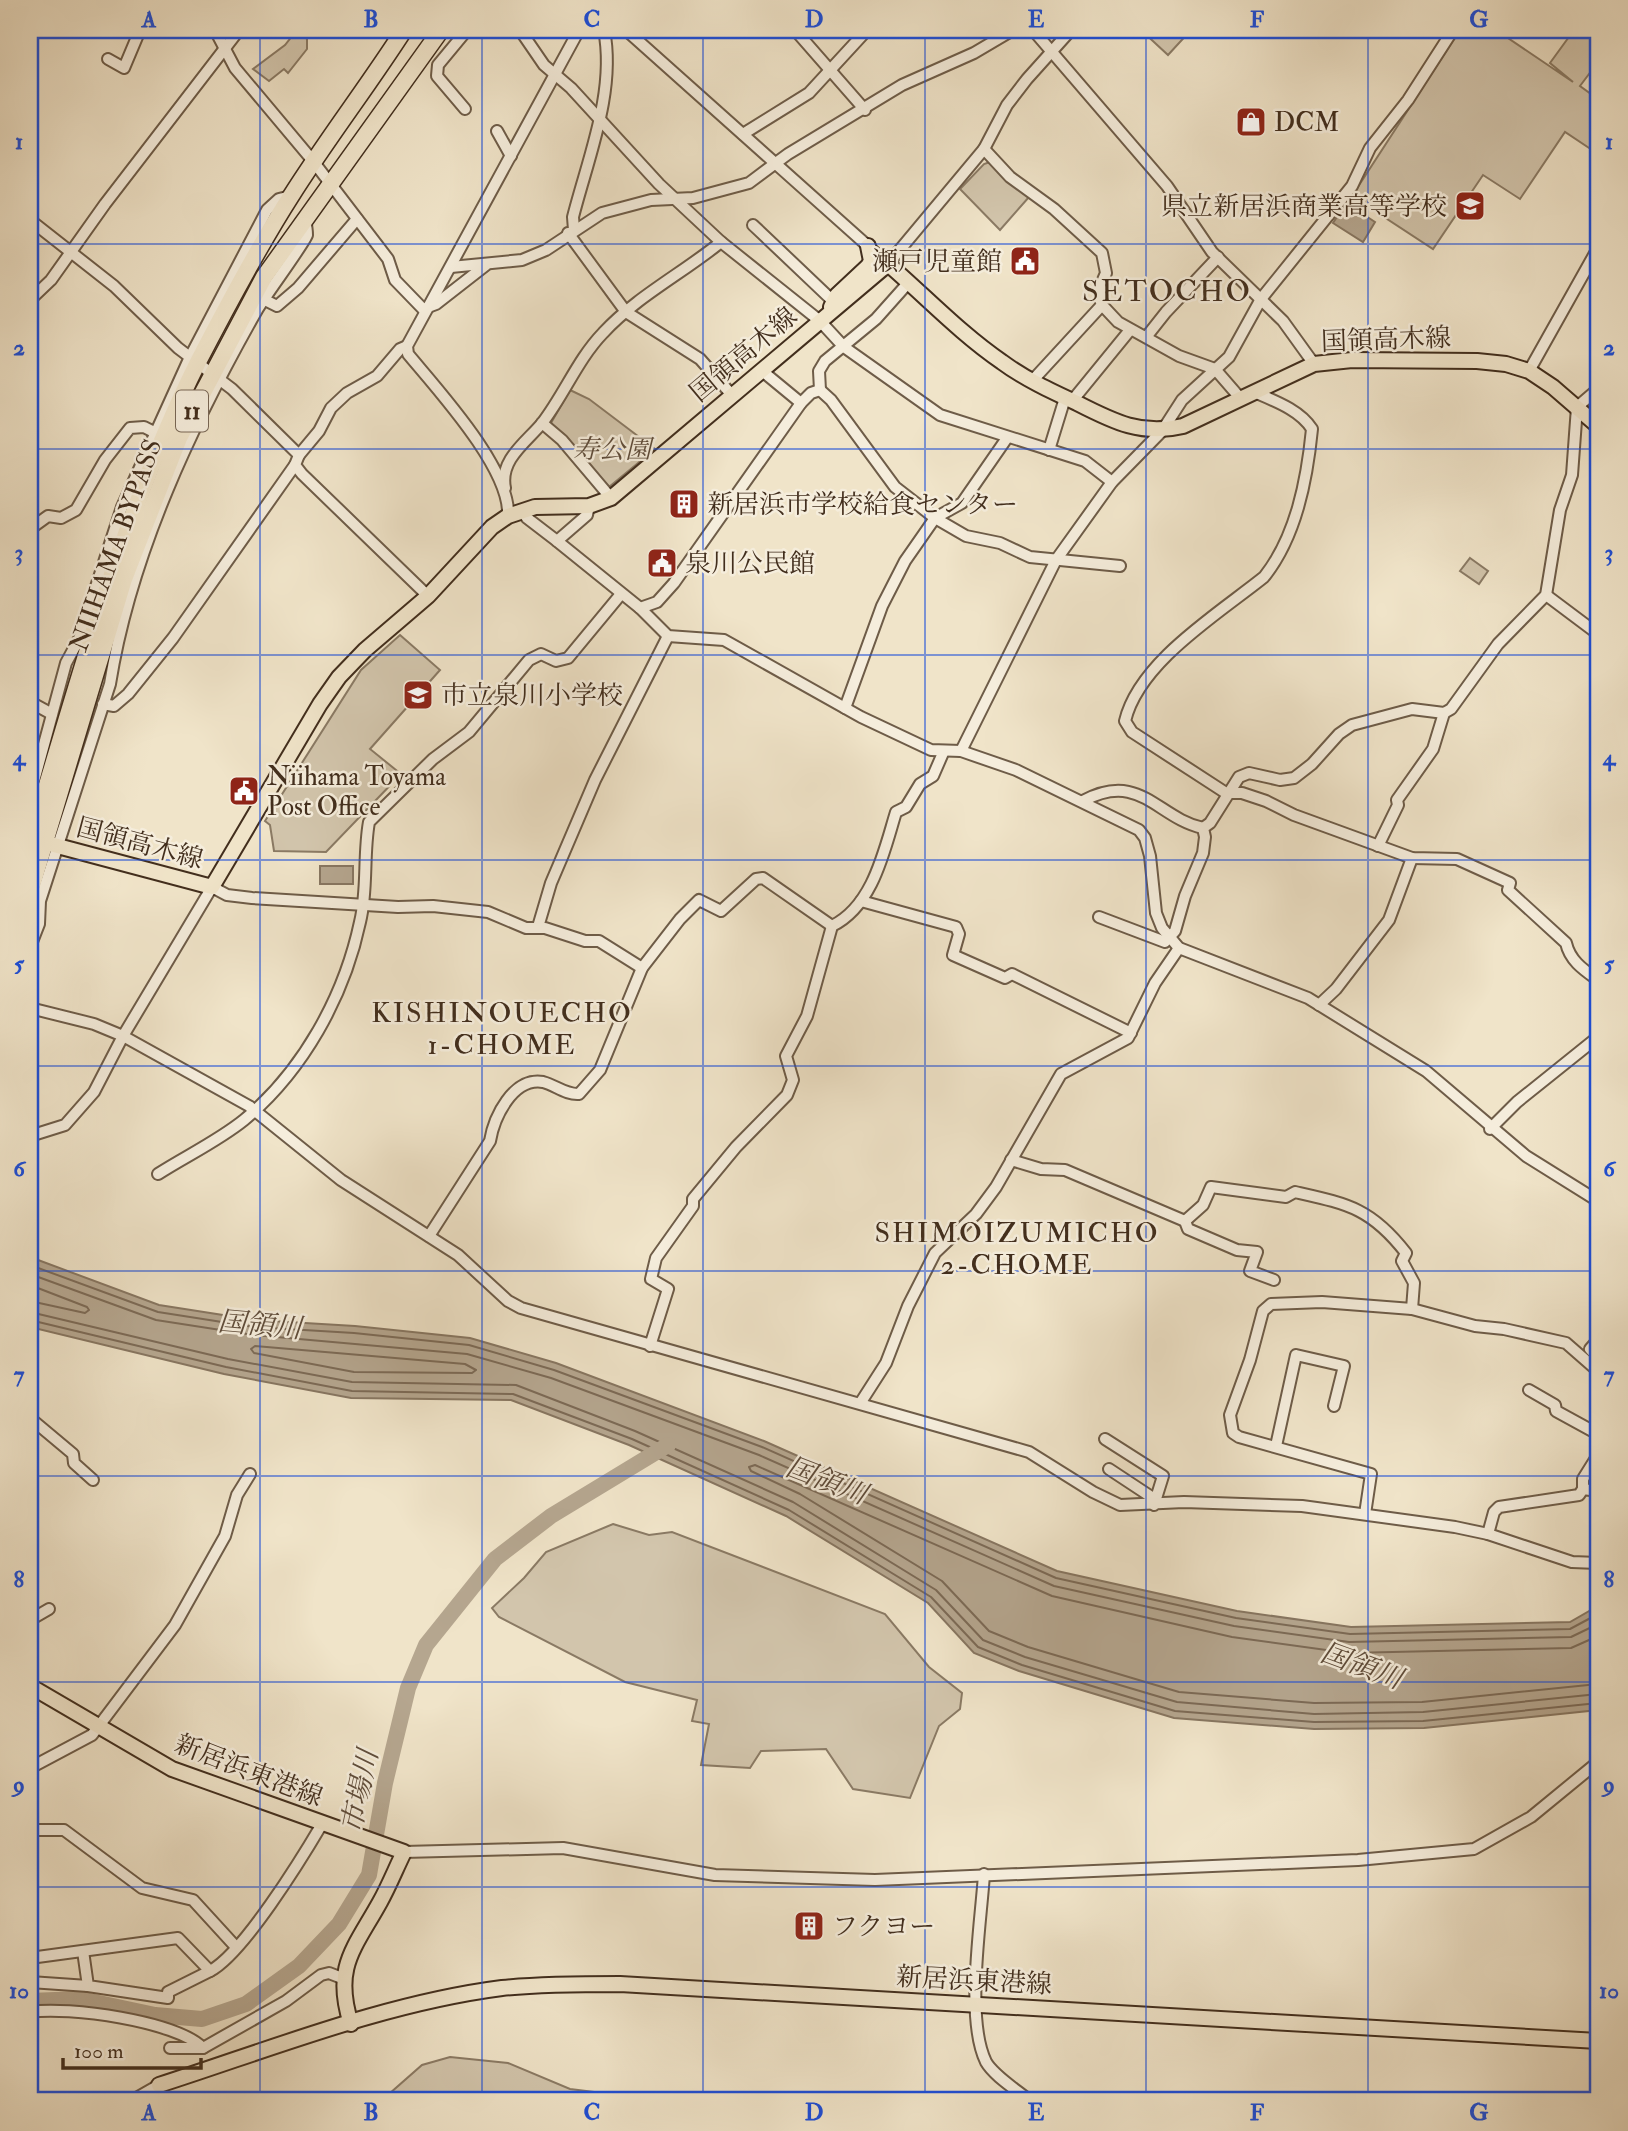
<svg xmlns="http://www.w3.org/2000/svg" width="1628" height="2131" viewBox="0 0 1628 2131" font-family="'IM FELL Double Pica','Noto Serif JP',serif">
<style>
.green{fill:#d2c5ac;stroke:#8a7a64;stroke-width:2}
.water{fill:#b5a68f;stroke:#877661;stroke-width:2}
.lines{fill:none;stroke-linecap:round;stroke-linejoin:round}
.shore{stroke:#7c6a56;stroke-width:2}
.river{stroke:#b5a68f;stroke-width:16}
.minor-casing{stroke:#6e5c48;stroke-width:14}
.major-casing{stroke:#422e1d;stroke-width:18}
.highway-casing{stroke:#422e1d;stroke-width:19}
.minor{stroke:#f5eddc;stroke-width:10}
.major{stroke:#f0e4c9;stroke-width:14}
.highway{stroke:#f0e4c9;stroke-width:16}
.grid{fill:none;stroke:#1d4ed8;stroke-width:2;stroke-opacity:0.55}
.labels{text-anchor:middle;stroke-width:5;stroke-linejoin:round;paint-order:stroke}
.shield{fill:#f5eddc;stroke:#786756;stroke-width:2}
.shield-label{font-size:24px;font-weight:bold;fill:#422e1d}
.poi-label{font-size:26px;fill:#422e1d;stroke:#f5eddc;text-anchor:start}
.street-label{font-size:26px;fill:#422e1d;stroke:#f5eddc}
.park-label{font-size:26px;font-style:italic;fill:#5f4c3a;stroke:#f5eddc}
.neighbourhood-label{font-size:28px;letter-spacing:2px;fill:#422e1d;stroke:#f5eddc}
.water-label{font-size:28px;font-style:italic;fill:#5f4c3a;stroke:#f5eddc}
.quarter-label{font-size:30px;letter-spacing:2px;fill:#422e1d;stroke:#f5eddc}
.neatline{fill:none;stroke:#1d4ed8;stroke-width:2.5}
.grid-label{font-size:23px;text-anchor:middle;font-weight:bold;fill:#1d4ed8}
</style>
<rect width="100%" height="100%" fill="#f0e4c9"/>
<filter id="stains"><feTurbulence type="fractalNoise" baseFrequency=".00286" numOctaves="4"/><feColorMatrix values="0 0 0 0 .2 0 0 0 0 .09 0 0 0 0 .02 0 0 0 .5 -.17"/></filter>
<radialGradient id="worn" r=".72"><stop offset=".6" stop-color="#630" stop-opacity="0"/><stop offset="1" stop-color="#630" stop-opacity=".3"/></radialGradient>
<g class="green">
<path d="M297,30L307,39V49L288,73L284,69L269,81L253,69L285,45Z"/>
<path d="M1141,30H1191L1168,55Z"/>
<path d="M1460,30H1496L1573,82L1550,63L1574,30H1598V62L1580,86L1591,94L1598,84V154L1565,132L1520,199L1483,175L1433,249L1352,196Z"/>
<path d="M990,162L1029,197L1000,230L960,189L984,164Z"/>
<path d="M570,390L589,399L655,449L609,487L552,429L551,423Z"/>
<path d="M1470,558L1488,571L1479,584L1460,571Z"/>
<path d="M400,635L440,670L370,749L401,774L326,852L274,851L270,825L265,821L361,670Z"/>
<path d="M613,1524L649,1535L672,1532L885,1614L929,1667L962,1693L960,1709L939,1726L910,1798L853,1789L826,1749L761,1751L750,1768L701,1765L709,1724L692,1721L697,1700L625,1682L499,1617L492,1608L524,1578L546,1552Z"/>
<path d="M450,2057L508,2063L570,2089L667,2101H389V2094L422,2065Z"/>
</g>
<g class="water">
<path d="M1346,203L1375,222L1363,242L1333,223Z"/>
<rect x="320" y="866" width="33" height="18"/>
<path d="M30,1257L159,1305L255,1320L355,1326L470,1338L556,1363L764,1441L1057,1571L1237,1611L1351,1627L1570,1622L1598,1606V1710L1424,1728L1314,1729L1174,1718L1019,1671L974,1653L928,1603L786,1516L629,1445L511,1400L351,1398L224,1374L30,1327Z"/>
</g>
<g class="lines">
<g class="shore">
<path d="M30,1265L158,1312L254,1327L354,1333L469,1345L554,1370L762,1447L1056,1578L1236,1618L1350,1634L1570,1629L1598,1614"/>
<path d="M30,1274L156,1320L253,1335L467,1354L551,1378L759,1455L1054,1586L1234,1626L1349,1642L1571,1637L1598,1624"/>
<path d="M30,1285L87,1307L89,1310L85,1313L30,1301"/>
<path d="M30,1312L228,1359L352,1382L516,1385L635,1431L793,1502L936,1590L983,1640L1025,1657L1177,1702L1314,1714L1423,1712L1598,1694"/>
<path d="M30,1320L226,1367L352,1391L513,1394L632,1439L789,1510L931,1597L978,1647L1022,1665L1175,1711L1314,1722L1423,1721L1598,1703"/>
<path d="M255,1346L465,1364L476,1370L472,1373L354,1372L254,1353L251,1349Z"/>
<path d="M1598,1636L1571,1648L1348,1653L1232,1637L1052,1596L755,1465L749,1467L751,1471L800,1494L942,1581L989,1631L1028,1647L1179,1692L1314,1703L1422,1702L1598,1684"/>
</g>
<path class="river" d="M30,2001L80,1999L155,2015L202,2019L246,2004L299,1966L339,1924L369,1875L385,1783L408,1688L426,1645L495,1559L551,1516L668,1445"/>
<g class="minor-casing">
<g id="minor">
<path d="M215,30L235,68L313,161L388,259L395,280L425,311"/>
<path d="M385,30L399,39"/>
<path d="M520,30L544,65L571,88L659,184L721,242L820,321L844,347L940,415L1085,461L1112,482"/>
<path d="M626,30L888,264L984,149L1007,105L1027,79L1071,30"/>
<path d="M795,30L865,110"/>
<path d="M1033,30L1167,186L1212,252L1283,321L1314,364"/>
<path d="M108,59L124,68L140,30"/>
<path d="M465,109L437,76L438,65L467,30"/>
<path d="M497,131L511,156"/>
<path d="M743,134L809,93L867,30"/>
<path d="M984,149L1010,177L1054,209L1102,253L1106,273L1100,287V299L1102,305L1118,322L1179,356L1215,369L1241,399"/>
<path d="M30,220L114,286L178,348L232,389L299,455L295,465L302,474L428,596"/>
<path d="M753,225L833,301"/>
<path d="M574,230L573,217C588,158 616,91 604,30"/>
<path d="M568,233L626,312L700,359L731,394"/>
<path d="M451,267L522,260L546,250L602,213L651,200L693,198L749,183L788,154L902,85L974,53L1013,30"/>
<path d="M263,299L277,306L298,288L357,219"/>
<path d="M30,300L51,280L105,204L239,30"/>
<path d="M428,307L436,304L486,265"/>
<path d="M1147,336L1166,312L1218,257"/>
<path d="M761,370L801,403"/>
<path d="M1529,371L1598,248"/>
<path d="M1032,381L1102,305"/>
<path d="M820,390L831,400L895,487L935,518L966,536L1000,543L1030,557L1120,566"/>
<path d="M1254,392C1275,401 1300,410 1312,429C1307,480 1296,537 1264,577C1218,614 1139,662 1125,721L1132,732L1226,793H1242L1266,801L1294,815L1412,858L1457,859L1510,883L1508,890L1566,943C1570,961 1584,970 1598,980"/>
<path d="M1072,401L1130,330"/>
<path d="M542,423L562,440L611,498"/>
<path d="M1049,450L1065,398"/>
<path d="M299,455L319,431L331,408L347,393L377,376L400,349L407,346"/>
<path d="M505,488C499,459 528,441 543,422C565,393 578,359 603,333C636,297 683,273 721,242"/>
<path d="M522,510L527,518L557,541L587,515L589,506"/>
<path d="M508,516C511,469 437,389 408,354L407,346L579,30"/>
<path d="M30,529L48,516L61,518L76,510L105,460L130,428L144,427L154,432"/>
<path d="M557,541L640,608L668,636L724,640L861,717L931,750L961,751L1016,770L1139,830L1145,838L1150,856L1156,913L1162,928L1179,948L1308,998L1426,1071L1526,1156L1598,1201"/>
<path d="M1546,595L1598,634"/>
<path d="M640,608L657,602L674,583L801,403L811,393L820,390L819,371L825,361L876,319L909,282"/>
<path d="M30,702L52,714"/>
<path d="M103,704L114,706L128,694L173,638L295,465"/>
<path d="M845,708L882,606L905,561L935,518L962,503L1007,438"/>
<path d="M961,751L1056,560L1112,482L1162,431L1182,400L1229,357L1261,299L1352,186L1370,148L1408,100L1453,30"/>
<path d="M30,796L66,663L79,639L122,507L190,357L267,210L279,199L291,196"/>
<path d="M1083,801C1140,770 1157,818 1203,828"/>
<path d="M1378,846L1398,805L1397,800L1433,749L1444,713"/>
<path d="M861,901L956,927L959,934L953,955L1005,978L1012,974L1131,1033"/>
<path d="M1099,917L1165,942L1175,931L1185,896L1203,853L1205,837L1203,828L1210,823L1239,777L1249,773L1280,780L1294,778L1312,764L1339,734L1352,725L1412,709L1444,713L1451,709L1498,644L1546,595L1560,510L1572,475L1577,407L1598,389"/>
<path d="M538,927L551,883L595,780L668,636"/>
<path d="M30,947L39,924L40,901L110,684C131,553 192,425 257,310C265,296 304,244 307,235C307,231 306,224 305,219"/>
<path d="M1319,1005L1336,989L1389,920L1412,858"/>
<path d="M30,1008L94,1024L123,1036L249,1106L341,1180L458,1255L508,1301L521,1308L1029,1452L1093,1492L1120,1505L1184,1502L1302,1506L1455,1527L1488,1534L1572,1562L1598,1563"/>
<path d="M1490,1129L1517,1102L1598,1037"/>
<path d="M30,1136L65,1125L94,1092L123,1036L212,887L227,895L252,898L398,907L433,906L488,912L526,928H545L585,941H599L642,968"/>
<path d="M1011,1160L1041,1169L1065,1170L1185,1221L1203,1205L1211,1187L1286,1197L1295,1192C1348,1204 1371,1208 1406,1253L1402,1261L1414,1283L1412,1309"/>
<path d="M158,1174C186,1156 218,1141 244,1120C303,1071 344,997 360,922C368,890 363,855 369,822L433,759L469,732L529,660L541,654L556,661L568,658L621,594"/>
<path d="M1185,1221L1188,1229L1237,1250L1257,1252L1250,1271L1274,1280"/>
<path d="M429,1236L490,1141C494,1117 513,1077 543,1082C555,1085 566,1095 579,1094L600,1070L642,968L680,919L699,900L721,911L756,879L763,878L832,926"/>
<path d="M1598,1340L1590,1349L1598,1358"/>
<path d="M650,1346L668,1289L651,1279L656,1258L693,1206V1199L736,1147L787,1095L793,1080L786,1056L807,1016L832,926C873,906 884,851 896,812L906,807L920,784L933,776L943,753"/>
<path d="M1529,1390L1555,1405L1556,1411L1598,1434"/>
<path d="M861,1402L886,1363L908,1306L935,1253L976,1214L996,1187L1061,1074L1128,1038L1155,983L1179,948"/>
<path d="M30,1418L73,1454L74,1463L93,1480"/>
<path d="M1105,1439L1163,1476L1154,1505"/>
<path d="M1276,1446L1296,1355L1344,1366L1334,1406"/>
<path d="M1598,1455L1583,1479V1489L1598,1491"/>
<path d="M1109,1469L1156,1500"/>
<path d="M1365,1514L1371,1474L1239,1437L1233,1433L1230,1415L1250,1360L1263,1311L1271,1304L1322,1302L1412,1309L1475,1326L1504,1329L1566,1343L1598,1371"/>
<path d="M1488,1534L1494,1512L1499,1507L1579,1495L1583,1489"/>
<path d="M30,1620L49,1609"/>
<path d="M30,1768L92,1735L175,1625L225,1536L237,1495L250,1474"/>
<path d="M30,1830H64L142,1888L193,1900L236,1947"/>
<path d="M404,1852L563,1848L715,1875L875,1880L1358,1860L1474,1849L1531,1817L1598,1762"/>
<path d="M984,1874C981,1923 965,2019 986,2062C994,2076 1017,2090 1030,2101"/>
<path d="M83,1951L88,1986L168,1998V1992L210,1971"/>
<path d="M30,1958L178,1938L210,1971C243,1954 302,1858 322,1824"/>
<path d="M30,1982L88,1986"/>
<path d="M30,2012C68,2006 176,2021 203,2048"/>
<path d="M170,2048H203L286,2001L321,1975L329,1973L342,1978"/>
<path d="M131,2101L159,2085"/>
</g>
</g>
<g class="major-casing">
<g id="major">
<path d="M831,307L837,295L868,266L871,261L868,246"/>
<path d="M35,840L212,887L320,704L339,677L365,650L428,596L492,527L508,516L535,507L589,506L611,498L888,264C925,296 961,334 1002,362C1025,379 1051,391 1077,403C1114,422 1142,436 1183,426L1314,364L1352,360L1477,361L1506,364L1529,371L1553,387L1598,426"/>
<path d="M30,1686L172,1769L404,1852C396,1868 389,1886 380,1902C354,1949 333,1967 351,2024"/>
<path d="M159,2085C271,2049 385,2003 502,1988C541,1984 580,1984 620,1984L1598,2041"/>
</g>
</g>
<g class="highway-casing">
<g id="highway">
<path d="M30,841C80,679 122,514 198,362C227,306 257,249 291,196C327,139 368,86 404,30"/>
<path d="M30,892L124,579L179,438L264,277L441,30"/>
</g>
</g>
<use href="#minor" class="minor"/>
<use href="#major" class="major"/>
<use href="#highway" class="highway"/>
</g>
<path class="grid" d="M260,30V2101M482,30V2101M703,30V2101M925,30V2101M1146,30V2101M1368,30V2101M30,244H1598M30,449H1598M30,655H1598M30,860H1598M30,1066H1598M30,1271H1598M30,1476H1598M30,1682H1598M30,1887H1598"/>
<defs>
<g id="shop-square" transform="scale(1.575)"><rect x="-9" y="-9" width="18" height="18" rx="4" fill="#8f2418" stroke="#f5eddc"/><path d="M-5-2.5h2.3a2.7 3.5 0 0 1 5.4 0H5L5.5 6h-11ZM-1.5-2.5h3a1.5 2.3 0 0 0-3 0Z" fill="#fff"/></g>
<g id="school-square" transform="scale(1.575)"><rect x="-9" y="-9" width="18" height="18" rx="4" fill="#8f2418" stroke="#f5eddc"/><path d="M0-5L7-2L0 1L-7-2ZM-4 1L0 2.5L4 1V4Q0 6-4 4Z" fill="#fff"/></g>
<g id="civic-square" transform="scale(1.575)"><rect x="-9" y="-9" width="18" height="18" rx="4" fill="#8f2418" stroke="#f5eddc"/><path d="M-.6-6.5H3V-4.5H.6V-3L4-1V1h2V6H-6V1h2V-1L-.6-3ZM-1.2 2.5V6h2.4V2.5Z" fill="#fff"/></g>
<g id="building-square" transform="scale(1.575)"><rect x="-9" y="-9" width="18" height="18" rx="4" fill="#8f2418" stroke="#f5eddc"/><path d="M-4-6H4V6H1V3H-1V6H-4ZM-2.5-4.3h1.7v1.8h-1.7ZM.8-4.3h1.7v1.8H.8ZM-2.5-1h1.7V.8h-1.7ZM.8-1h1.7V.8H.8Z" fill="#fff"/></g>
</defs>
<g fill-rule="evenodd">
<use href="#shop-square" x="1251" y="122"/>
<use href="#school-square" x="1470" y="206"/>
<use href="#civic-square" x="1025" y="261"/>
<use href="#building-square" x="684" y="504"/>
<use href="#civic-square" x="662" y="563"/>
<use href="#school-square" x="418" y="695"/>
<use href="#civic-square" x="244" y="791"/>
<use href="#building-square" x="809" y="1926"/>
</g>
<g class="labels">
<rect class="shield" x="176" y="390.5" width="32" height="41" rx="5"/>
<g class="shield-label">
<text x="192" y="419">11</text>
</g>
<g class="poi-label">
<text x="1274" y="131">DCM</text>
<text x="1447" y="215" text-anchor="end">県立新居浜商業高等学校</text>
<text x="1002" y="270" text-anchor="end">瀬戸児童館</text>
<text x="707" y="513">新居浜市学校給食センター</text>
<text x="685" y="572">泉川公民館</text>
<text x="441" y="704">市立泉川小学校</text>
<text x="267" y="785">Niihama Toyama<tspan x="267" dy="30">Post Office</tspan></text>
<text x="832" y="1935">フクヨー</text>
</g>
<g class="street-label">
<text transform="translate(1386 339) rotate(-2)" y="9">国領高木線</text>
<text transform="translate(743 354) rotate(-40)" y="9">国領高木線</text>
<text transform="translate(115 545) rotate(-70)" y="9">NIIHAMA BYPASS</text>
<text transform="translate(140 843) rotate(15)" y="9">国領高木線</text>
<text transform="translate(249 1770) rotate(21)" y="9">新居浜東港線</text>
<text transform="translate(974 1980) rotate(3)" y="9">新居浜東港線</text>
</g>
<g class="park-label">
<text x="612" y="458">寿公園</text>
</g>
<g class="neighbourhood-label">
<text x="502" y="1022">KISHINOUECHO<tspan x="502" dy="32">1-CHOME</tspan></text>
<text x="1017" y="1242">SHIMOIZUMICHO<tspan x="1017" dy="32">2-CHOME</tspan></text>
</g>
<g class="water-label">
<text transform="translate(260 1324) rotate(5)" y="10">国領川</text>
<text transform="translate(827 1480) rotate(21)" y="10">国領川</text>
<text transform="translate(1362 1665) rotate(20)" y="10">国領川</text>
<text transform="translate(359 1791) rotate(-78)" y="10">市場川</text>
</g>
<g class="quarter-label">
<text x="1167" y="301">SETOCHO</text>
</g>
</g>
<rect width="1628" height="2131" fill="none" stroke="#f0e4c9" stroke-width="77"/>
<path d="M63 2058v10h138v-10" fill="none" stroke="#422e1d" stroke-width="3.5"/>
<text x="74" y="2058" font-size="21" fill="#422e1d" stroke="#f5eddc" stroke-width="5" paint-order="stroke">100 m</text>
<rect x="38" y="38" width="1552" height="2054" class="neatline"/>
<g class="grid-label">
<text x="149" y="27">A</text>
<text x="371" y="27">B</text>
<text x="592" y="27">C</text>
<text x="814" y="27">D</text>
<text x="1036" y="27">E</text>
<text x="1257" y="27">F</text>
<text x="1479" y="27">G</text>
<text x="19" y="149">1</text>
<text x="1609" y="149">1</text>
<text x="19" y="355">2</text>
<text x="1609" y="355">2</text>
<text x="19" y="560">3</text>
<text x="1609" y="560">3</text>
<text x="19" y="765">4</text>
<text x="1609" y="765">4</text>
<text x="19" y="971">5</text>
<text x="1609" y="971">5</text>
<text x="19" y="1176">6</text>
<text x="1609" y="1176">6</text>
<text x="19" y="1382">7</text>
<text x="1609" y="1382">7</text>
<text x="19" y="1587">8</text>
<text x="1609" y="1587">8</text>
<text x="19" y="1792">9</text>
<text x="1609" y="1792">9</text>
<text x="19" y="1998">10</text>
<text x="1609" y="1998">10</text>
<text x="149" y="2120">A</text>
<text x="371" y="2120">B</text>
<text x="592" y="2120">C</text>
<text x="814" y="2120">D</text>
<text x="1036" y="2120">E</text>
<text x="1257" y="2120">F</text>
<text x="1479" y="2120">G</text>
</g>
<rect width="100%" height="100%" filter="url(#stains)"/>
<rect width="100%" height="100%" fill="url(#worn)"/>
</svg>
